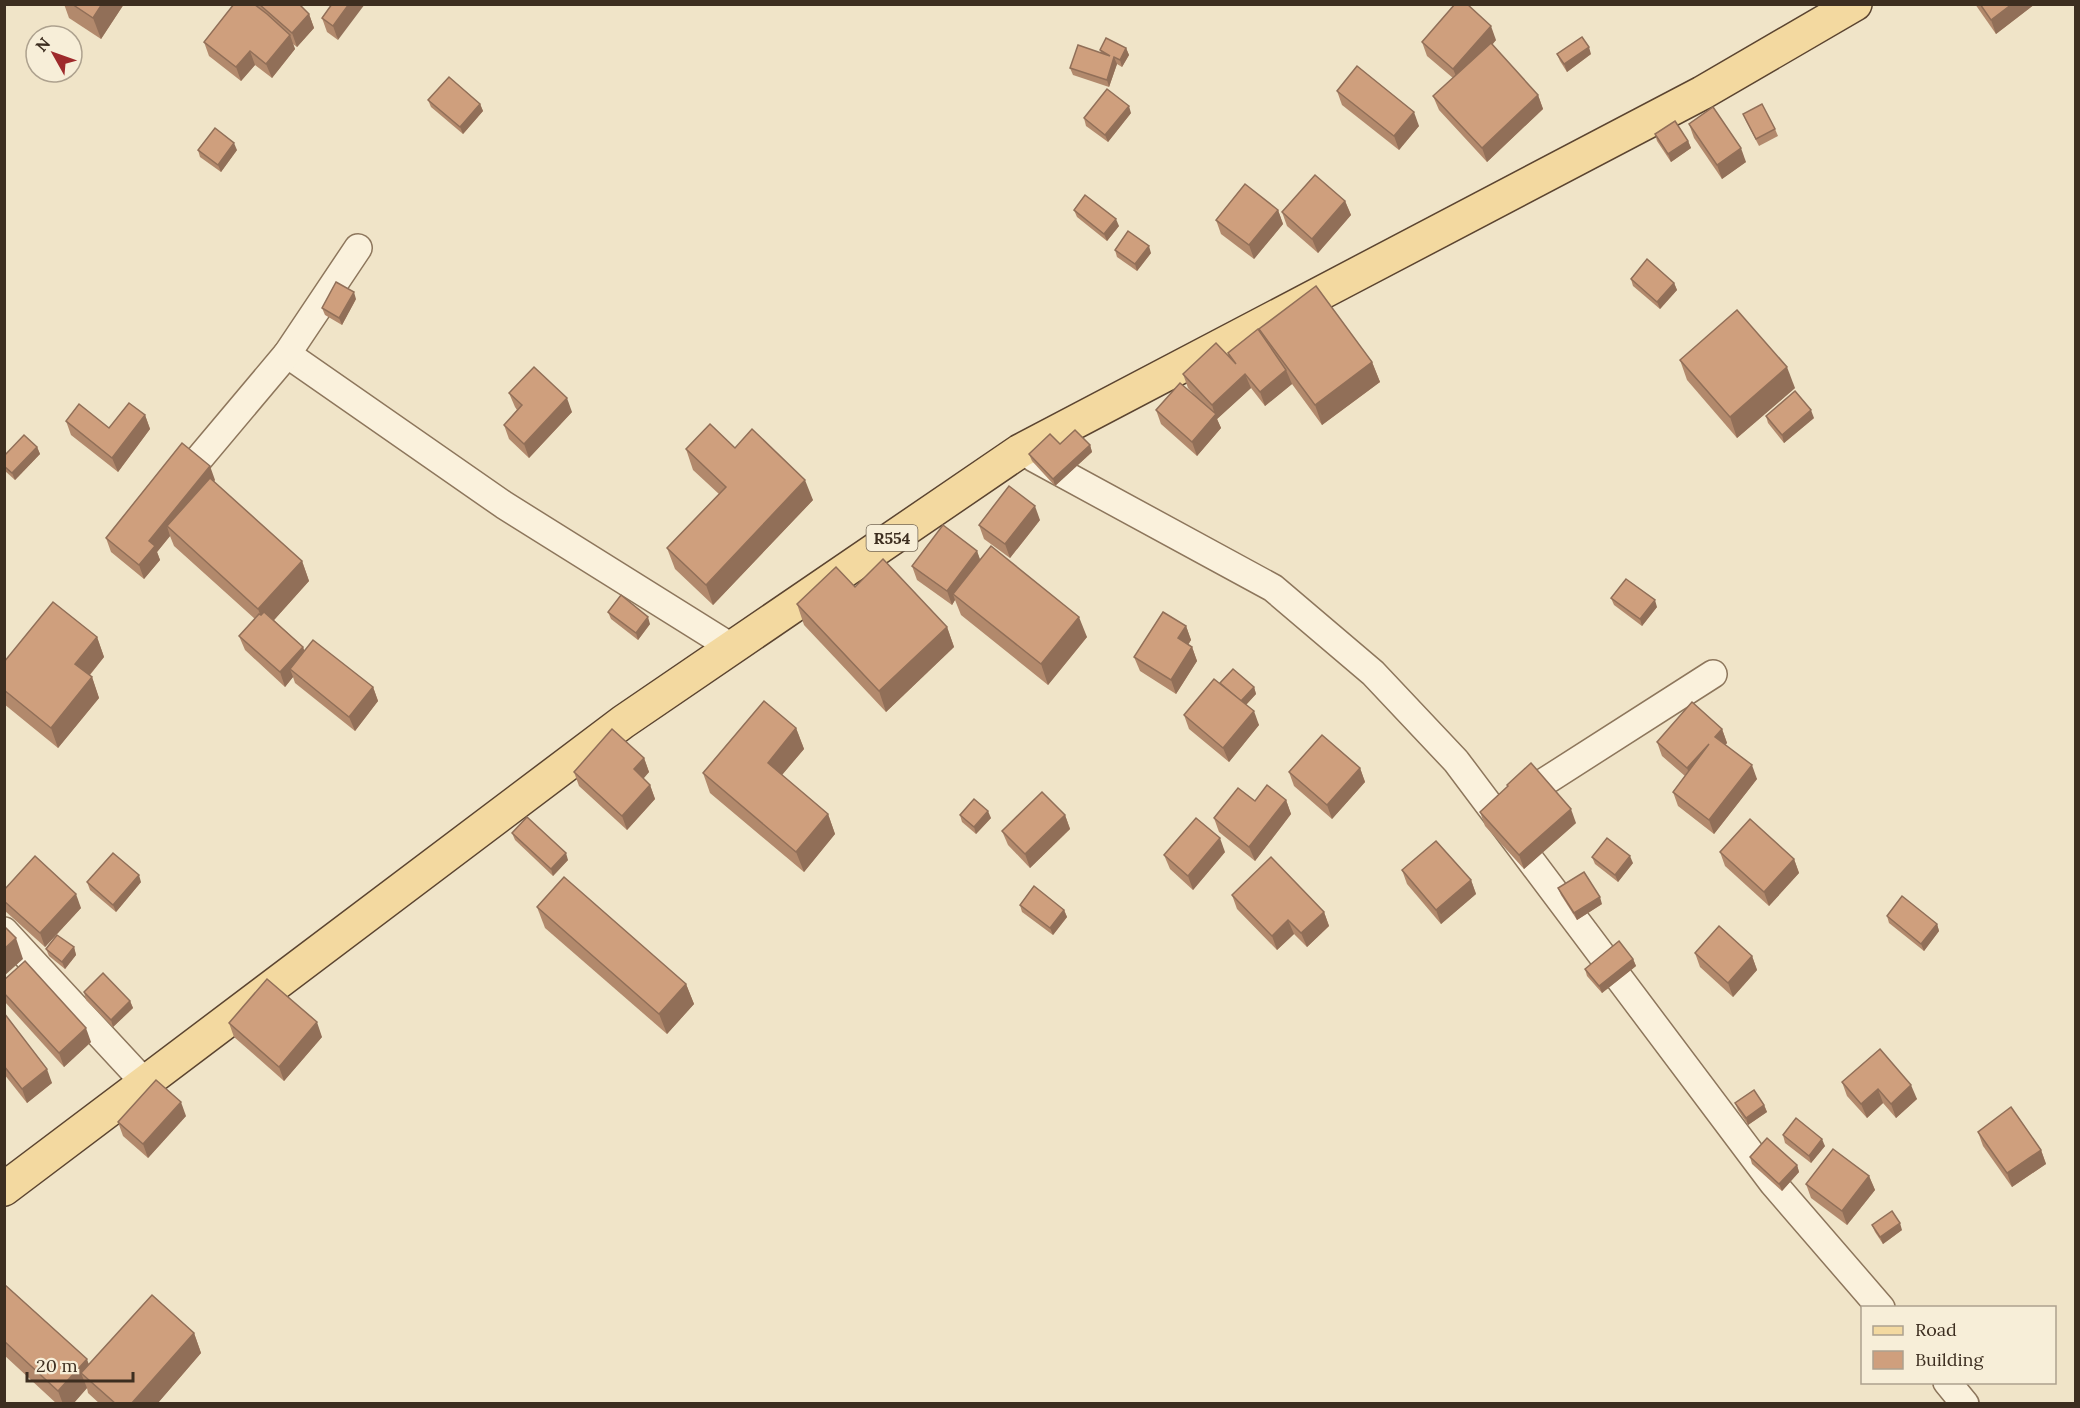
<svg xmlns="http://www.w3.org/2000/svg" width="2080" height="1408" viewBox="0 0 2080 1408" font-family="Lora,serif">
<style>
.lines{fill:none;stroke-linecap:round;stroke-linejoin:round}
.street-casing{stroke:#8d765c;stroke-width:30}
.primary-casing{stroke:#5b4430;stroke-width:36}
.street{stroke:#faf1dc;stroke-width:27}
.primary{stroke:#f3d9a0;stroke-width:33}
.wall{fill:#b2896c}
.shaded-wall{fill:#916f58}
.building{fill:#cf9f7d;stroke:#916f58;stroke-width:1.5}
.labels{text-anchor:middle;stroke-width:4.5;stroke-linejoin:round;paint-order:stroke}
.shield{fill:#f7eed8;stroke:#756857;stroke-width:1.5}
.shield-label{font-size:16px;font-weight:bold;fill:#3d2e20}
</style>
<rect width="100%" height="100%" fill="#f0e4c8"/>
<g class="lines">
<g class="street-casing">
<g id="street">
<path d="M287,354L504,505L731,647"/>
<path d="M1034,458L1273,588L1373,673L1456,761L1773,1183L1881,1308"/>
<path d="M177,485L287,354L358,248"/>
<path d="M1516,800L1713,674"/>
<path d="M4,931L146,1084"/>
<path d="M1947,1382L1965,1404"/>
</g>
</g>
<g class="primary-casing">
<path id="primary" d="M4,1189L623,722L1020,451L1702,93L1855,4"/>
</g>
<use href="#street" class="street"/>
<use href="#primary" class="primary"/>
</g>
<g class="wall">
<path d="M64,4H124L101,39L69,18Z"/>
<path d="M234,4H299L309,14L314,28L297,47L293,44L295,49L272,78L255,65L241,81L209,56L204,42Z"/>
<path d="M332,4L338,40L327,32L322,18Z"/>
<path d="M1975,4H2035L1996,34Z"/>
<path d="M1496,40L1492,45L1538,95L1543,109L1487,162L1439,110L1433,96L1453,78L1427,56L1422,42Z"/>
<path d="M1126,48L1129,55L1122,67L1117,64L1109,87L1073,75L1070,68L1101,53L1100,50Z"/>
<path d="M1557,54H1591L1567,72L1560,61Z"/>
<path d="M1337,91L1419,126L1399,150L1342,105Z"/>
<path d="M428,100L480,104L483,111L463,134L431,107Z"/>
<path d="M1131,113L1108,142L1086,126L1084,118Z"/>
<path d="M1743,114L1775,129L1778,136L1759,146L1746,121Z"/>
<path d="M1689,124L1746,162L1722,179L1694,138Z"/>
<path d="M1655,134L1688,141L1691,148L1671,162L1657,141Z"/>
<path d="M198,150H237L221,172L200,157Z"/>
<path d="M1345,201L1351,215L1318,253L1287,226L1282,212Z"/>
<path d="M1074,210L1119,226L1107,241L1077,217Z"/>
<path d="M1278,210L1283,224L1254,259L1221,234L1216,220Z"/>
<path d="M1115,250L1151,253L1137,271L1117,257Z"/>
<path d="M1631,279L1674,283L1677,290L1660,309L1633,286Z"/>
<path d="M356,299L342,325L325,315L322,308Z"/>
<path d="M1259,329L1372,362L1380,382L1322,425L1292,384L1265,406L1251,388L1217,419L1221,428L1197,456L1161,424L1156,410L1197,398L1188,388L1183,374L1230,358L1228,353L1260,332Z"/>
<path d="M1680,360L1795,388L1737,438L1687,380Z"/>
<path d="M509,393L572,412L529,458L509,439L504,425L517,410L515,407Z"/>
<path d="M145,415L150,429L118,472L71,435L66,421L109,428Z"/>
<path d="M1766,416L1814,418L1784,443L1768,423Z"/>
<path d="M1060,444L1090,445L1092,452L1055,486L1032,461L1029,454Z"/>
<path d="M37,447L40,454L15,480L4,470V456Z"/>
<path d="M735,448L813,500L713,605L675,569L667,548L719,494L693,470L686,449Z"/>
<path d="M215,480L214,482L302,561L309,581L274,620L303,647L304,651L373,687L378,701L355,731L295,683L293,677L285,687L245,650L239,636L255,619L174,546L170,536L157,552L160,560L144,579L111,552L106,538Z"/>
<path d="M1040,520L1010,558L984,539L979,525Z"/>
<path d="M977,551L980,560L1087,637L1048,685L961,615L955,600L952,605L917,580L912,566Z"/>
<path d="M855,587L947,627L954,647L886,712L804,625L797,604Z"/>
<path d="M1611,598L1657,607L1642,626L1614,605Z"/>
<path d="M608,612L650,624L638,640L611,619Z"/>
<path d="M1186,626L1191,640L1188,645L1192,647L1197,661L1176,694L1140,671L1134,657Z"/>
<path d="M97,637L104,657L90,675L92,677L99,698L58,748L4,704V662Z"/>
<path d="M1220,684L1254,687L1256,694L1246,705L1259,725L1229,762L1189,729L1184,715Z"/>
<path d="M796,728L804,749L782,775L828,814L835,834L804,872L710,793L703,773Z"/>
<path d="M1722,729L1727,743L1725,745L1757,779L1714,834L1678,806L1673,792L1685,776L1662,756L1657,742Z"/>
<path d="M644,758L649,772L643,778L650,785L655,799L627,830L579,786L574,772Z"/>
<path d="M1360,768L1365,782L1332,819L1294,786L1289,772Z"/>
<path d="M1508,787L1576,823L1524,869L1485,826L1480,812Z"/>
<path d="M1286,800L1291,814L1255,861L1219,832L1214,818L1255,801Z"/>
<path d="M960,815L991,818L976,834L962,822Z"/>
<path d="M1065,815L1070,829L1030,868L1008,845L1002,831Z"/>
<path d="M512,833L568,860L553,876L515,840Z"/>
<path d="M1225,852L1193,890L1170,869L1164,855Z"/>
<path d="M1720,852L1794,859L1799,873L1769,906L1725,866Z"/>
<path d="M1592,857L1633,863L1618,882L1595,864Z"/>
<path d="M1402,870L1471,880L1476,894L1441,924L1407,884Z"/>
<path d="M87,882H141L116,912L90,890Z"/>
<path d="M1558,888L1602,904L1577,920L1561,895Z"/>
<path d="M4,890L81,908L45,947L4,910Z"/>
<path d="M1232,895L1324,912L1329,926L1307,947L1294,934L1277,950L1237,909Z"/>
<path d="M1020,905L1064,910L1067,917L1053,935L1022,912Z"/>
<path d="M537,907L686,984L694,1004L667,1034L545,928Z"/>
<path d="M1887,916L1937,924L1939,931L1924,951L1889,923Z"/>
<path d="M74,947L76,955L65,969L49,956L46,949Z"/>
<path d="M1695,953L1752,956L1757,970L1733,997L1700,967Z"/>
<path d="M1633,959L1636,966L1602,993L1587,976L1585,969Z"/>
<path d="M4,980L91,1042L64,1067L4,1001Z"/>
<path d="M84,992L130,1001L133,1008L113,1027L86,1000Z"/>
<path d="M4,1013L52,1083L27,1103L4,1074Z"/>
<path d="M229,1023L322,1037L284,1081L234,1037Z"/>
<path d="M1880,1049L1917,1099L1896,1118L1883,1103L1867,1118L1847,1096L1842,1082Z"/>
<path d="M1735,1103L1764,1105L1767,1112L1748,1125L1738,1110Z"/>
<path d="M186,1116L148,1158L123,1136L118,1122Z"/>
<path d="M1978,1132L2041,1150L2046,1164L2012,1187L1983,1146Z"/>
<path d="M1783,1135L1825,1146L1811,1163L1785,1143Z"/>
<path d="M1750,1157L1797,1165L1799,1172L1782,1191L1752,1164Z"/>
<path d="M1869,1176L1875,1190L1847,1225L1811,1198L1806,1184Z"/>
<path d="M1872,1225L1902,1230L1883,1244L1875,1232Z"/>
<path d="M4,1284L89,1364L194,1333L201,1353L157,1404H100L88,1393L87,1388L73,1404H57L4,1355Z"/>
</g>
<g class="shaded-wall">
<path d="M102,4H124L101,39L93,18Z"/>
<path d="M349,4H365L338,40L333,26Z"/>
<path d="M2012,4H2035L1996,34L1991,20Z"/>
<path d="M309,14L314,28L297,47L292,33Z"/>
<path d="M1491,26L1496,40L1459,83L1453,69Z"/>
<path d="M290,35L295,49L272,78L266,64Z"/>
<path d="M1589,47L1591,54L1567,72L1564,64Z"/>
<path d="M1126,48L1129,55L1122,67L1120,60Z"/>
<path d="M250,51L255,65L241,81L236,67Z"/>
<path d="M1114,57L1117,64L1109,87L1107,80Z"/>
<path d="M1538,95L1543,109L1487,162L1482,148Z"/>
<path d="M480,104L483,111L463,134L460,127Z"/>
<path d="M1129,106L1131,113L1108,142L1105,135Z"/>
<path d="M1414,112L1419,126L1399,150L1394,136Z"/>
<path d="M1688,141L1691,148L1671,162L1668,154Z"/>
<path d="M234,143L237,150L221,172L218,165Z"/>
<path d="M1741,148L1746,162L1722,179L1717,165Z"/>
<path d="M1345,201L1351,215L1318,253L1312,239Z"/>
<path d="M1278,210L1283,224L1254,259L1249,245Z"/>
<path d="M1116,219L1119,226L1107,241L1104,234Z"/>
<path d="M1149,246L1151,253L1137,271L1135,264Z"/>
<path d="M1674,283L1677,290L1660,309L1657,302Z"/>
<path d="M354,292L356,299L342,325L339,318Z"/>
<path d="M1372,362L1380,382L1322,425L1315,405Z"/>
<path d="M1787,367L1795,388L1737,438L1730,417Z"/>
<path d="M1286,370L1292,384L1265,406L1260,392Z"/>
<path d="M1245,374L1251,388L1217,419L1221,428L1197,456L1192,442L1215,415L1212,405Z"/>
<path d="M567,398L572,412L529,458L524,444Z"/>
<path d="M1811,410L1814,418L1784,443L1782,435Z"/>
<path d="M145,415L150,429L118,472L112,458Z"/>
<path d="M1090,445L1092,452L1055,486L1053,479Z"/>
<path d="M37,447L40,454L15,480L12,473Z"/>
<path d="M210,466L215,480L173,532L167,526L170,536L157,552L160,560L144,579L139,565L149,541Z"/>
<path d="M805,480L813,500L713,605L706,585Z"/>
<path d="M1035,506L1040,520L1010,558L1005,544Z"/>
<path d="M977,551L982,565L953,594L955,600L952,605L947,591Z"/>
<path d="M302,561L309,581L266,629L258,609Z"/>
<path d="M1655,600L1657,607L1642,626L1640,619Z"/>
<path d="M648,617L650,624L638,640L636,633Z"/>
<path d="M1079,617L1087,637L1048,685L1041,664Z"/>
<path d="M1186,626L1191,640L1183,652L1178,638Z"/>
<path d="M947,627L954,647L886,712L879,691Z"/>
<path d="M97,637L104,657L82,684L75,664Z"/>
<path d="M303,647L308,661L290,669L293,677L285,687L280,672Z"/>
<path d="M1192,647L1197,661L1176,694L1171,680Z"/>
<path d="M92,677L99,698L58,748L51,728Z"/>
<path d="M373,687L378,701L355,731L349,717Z"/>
<path d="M1254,687L1256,694L1243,708L1240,701Z"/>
<path d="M1254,711L1259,725L1229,762L1223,748Z"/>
<path d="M796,728L804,749L775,783L768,763Z"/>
<path d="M1722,729L1727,743L1720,751L1715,737Z"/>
<path d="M1709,744L1692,782L1687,768Z"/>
<path d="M644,758L649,772L639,784L634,769Z"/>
<path d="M1752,765L1757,779L1714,834L1709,820Z"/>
<path d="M1360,768L1365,782L1332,819L1327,805Z"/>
<path d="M650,785L655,799L627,830L622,816Z"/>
<path d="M1286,800L1291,814L1255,861L1249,847Z"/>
<path d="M1571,809L1576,823L1524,869L1519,855Z"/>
<path d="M988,811L991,818L976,834L974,827Z"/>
<path d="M828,814L835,834L804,872L796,852Z"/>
<path d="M1065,815L1070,829L1030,868L1025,854Z"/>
<path d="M1220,838L1225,852L1193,890L1188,876Z"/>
<path d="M566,853L568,860L553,876L551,869Z"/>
<path d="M1630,856L1633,863L1618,882L1615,875Z"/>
<path d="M1794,859L1799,873L1769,906L1764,892Z"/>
<path d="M139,875L141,882L116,912L113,905Z"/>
<path d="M1471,880L1476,894L1441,924L1436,910Z"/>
<path d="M76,894L81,908L45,947L40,933Z"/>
<path d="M1600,897L1602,904L1577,920L1574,913Z"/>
<path d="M1064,910L1067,917L1053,935L1050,928Z"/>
<path d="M1324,912L1329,926L1307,947L1301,933Z"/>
<path d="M1288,920L1294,934L1277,950L1272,936Z"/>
<path d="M1937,924L1939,931L1924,951L1921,944Z"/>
<path d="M16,938L23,959L4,976V949Z"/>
<path d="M74,947L76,955L65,969L62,962Z"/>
<path d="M1752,956L1757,970L1733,997L1728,983Z"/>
<path d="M1633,959L1636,966L1602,993L1599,986Z"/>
<path d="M686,984L694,1004L667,1034L659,1014Z"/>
<path d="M130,1001L133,1008L113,1027L111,1020Z"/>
<path d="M317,1022L322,1037L284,1081L279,1067Z"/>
<path d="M86,1028L91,1042L64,1067L59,1053Z"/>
<path d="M47,1069L52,1083L27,1103L22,1089Z"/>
<path d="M1911,1085L1917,1099L1896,1118L1891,1104Z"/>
<path d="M1878,1089L1883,1103L1867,1118L1861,1104Z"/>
<path d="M181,1102L186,1116L148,1158L143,1144Z"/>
<path d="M1764,1105L1767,1112L1748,1125L1746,1118Z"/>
<path d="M1822,1139L1825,1146L1811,1163L1809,1156Z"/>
<path d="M2041,1150L2046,1164L2012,1187L2007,1173Z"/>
<path d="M1797,1165L1799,1172L1782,1191L1779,1184Z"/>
<path d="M1869,1176L1875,1190L1847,1225L1842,1211Z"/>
<path d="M1900,1223L1902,1230L1883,1244L1880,1237Z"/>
<path d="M194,1333L201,1353L157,1404H131Z"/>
<path d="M87,1359L94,1380L81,1373L87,1388L73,1404H63L58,1391Z"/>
</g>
<g class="building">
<path d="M72,4H102L93,18Z"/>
<path d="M234,4H254L267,14L290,35L266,64L250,51L236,67L204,42Z"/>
<path d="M259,4H299L309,14L292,33Z"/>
<path d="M332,4H349L333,26L322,18Z"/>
<path d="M1455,4H1467L1491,26L1453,69L1422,42Z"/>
<path d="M1980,4H2012L1991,20Z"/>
<path d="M1582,37L1589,47L1564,64L1557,54Z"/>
<path d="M1106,38L1126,48L1120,60L1114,57L1107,80L1070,68L1078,45L1110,56L1100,50Z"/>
<path d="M1491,43L1538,95L1482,148L1433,96Z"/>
<path d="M1357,66L1414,112L1394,136L1337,91Z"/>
<path d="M449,77L480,104L460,127L428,100Z"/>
<path d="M1107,89L1129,106L1105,135L1084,118Z"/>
<path d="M1762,104L1775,129L1756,139L1743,114Z"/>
<path d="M1713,107L1741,148L1717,165L1689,124Z"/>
<path d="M1675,121L1688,141L1668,154L1655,134Z"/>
<path d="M215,128L234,143L218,165L198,150Z"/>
<path d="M1315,175L1345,201L1312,239L1282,212Z"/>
<path d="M1245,184L1278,210L1249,245L1216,220Z"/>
<path d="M1085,195L1116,219L1104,234L1074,210Z"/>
<path d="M1128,231L1149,246L1135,264L1115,250Z"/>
<path d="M1647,259L1674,283L1657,302L1631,279Z"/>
<path d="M336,282L354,292L339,318L322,308Z"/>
<path d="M1316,286L1372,362L1315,405L1259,329Z"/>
<path d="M1737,310L1787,367L1730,417L1680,360Z"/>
<path d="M1258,329L1286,370L1260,392L1245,374L1212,405L1183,374L1216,343L1236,364L1228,353Z"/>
<path d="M534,367L567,398L524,444L504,425L522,405L509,393Z"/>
<path d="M1180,383L1216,414L1192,442L1156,410Z"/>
<path d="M1795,391L1811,410L1782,435L1766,416Z"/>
<path d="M129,403L145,415L112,458L66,421L79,404L109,428Z"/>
<path d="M710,424L735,448L752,429L805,480L706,585L667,548L726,487L686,449Z"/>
<path d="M1075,430L1090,445L1053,479L1029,454L1050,434L1060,444Z"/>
<path d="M24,435L37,447L12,473L4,466V456Z"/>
<path d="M182,443L210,466L149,541L155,546L139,565L106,538Z"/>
<path d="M210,478L302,561L258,609L167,526Z"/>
<path d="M1009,486L1035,506L1005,544L979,525Z"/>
<path d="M943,525L977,551L947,591L912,566Z"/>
<path d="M991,546L1079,617L1041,664L953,594Z"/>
<path d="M883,559L947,627L879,691L797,604L836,567L855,587Z"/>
<path d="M1626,579L1655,600L1640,619L1611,598Z"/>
<path d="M621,595L648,617L636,633L608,612Z"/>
<path d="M53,602L97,637L75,664L92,677L51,728L4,690V662Z"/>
<path d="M264,612L303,647L280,672L239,636L259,614L261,615Z"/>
<path d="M1163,612L1186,626L1178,638L1192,647L1171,680L1134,657Z"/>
<path d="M313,640L373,687L349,717L290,669Z"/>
<path d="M1233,669L1254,687L1241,701L1220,683Z"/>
<path d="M1214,679L1254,711L1223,748L1184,715Z"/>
<path d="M764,701L796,728L768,763L828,814L796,852L703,773Z"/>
<path d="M1692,702L1722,729L1715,737L1752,765L1709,820L1673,792L1709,744L1687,768L1657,742Z"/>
<path d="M612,729L644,758L634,769L650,785L622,816L574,772Z"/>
<path d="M1322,735L1360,768L1327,805L1289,772Z"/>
<path d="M1531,763L1571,809L1519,855L1480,812L1508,786L1507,785Z"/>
<path d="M1267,785L1286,800L1249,847L1214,818L1238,788L1255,801Z"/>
<path d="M1042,792L1065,815L1025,854L1002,831Z"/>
<path d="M974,799L988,811L974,827L960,815Z"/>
<path d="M527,817L566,853L551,869L512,833Z"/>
<path d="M1196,818L1220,838L1188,876L1164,855Z"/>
<path d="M1750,819L1794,859L1764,892L1720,852Z"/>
<path d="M1607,838L1630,856L1615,875L1592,857Z"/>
<path d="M1436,841L1471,880L1436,910L1402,870Z"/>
<path d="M113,853L139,875L113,905L87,882Z"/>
<path d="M35,856L76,894L40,933L4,901V890Z"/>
<path d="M1271,857L1324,912L1301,933L1288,920L1272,936L1232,895Z"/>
<path d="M1584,872L1600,897L1574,913L1558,888Z"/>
<path d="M564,877L686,984L659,1014L537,907Z"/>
<path d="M1034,886L1064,910L1050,928L1020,905Z"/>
<path d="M1902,896L1937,924L1921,944L1887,916Z"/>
<path d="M4,926L16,938L4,949Z"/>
<path d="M1719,926L1752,956L1728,983L1695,953Z"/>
<path d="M57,935L74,947L62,962L46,949Z"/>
<path d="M1619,941L1633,959L1599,986L1585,969Z"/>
<path d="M25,961L86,1028L59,1053L4,993V980Z"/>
<path d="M103,973L130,1001L111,1020L84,992Z"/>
<path d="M267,979L317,1022L279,1067L229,1023Z"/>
<path d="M4,1013L47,1069L22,1089L4,1066Z"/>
<path d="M1880,1049L1911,1085L1891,1104L1878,1089L1861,1104L1842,1082Z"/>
<path d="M156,1080L181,1102L143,1144L118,1122Z"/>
<path d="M1754,1090L1764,1105L1746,1118L1735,1103Z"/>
<path d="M2011,1107L2041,1150L2007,1173L1978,1132Z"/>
<path d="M1796,1118L1822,1139L1809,1156L1783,1135Z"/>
<path d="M1767,1138L1797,1165L1779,1184L1750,1157Z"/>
<path d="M1833,1149L1869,1176L1842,1211L1806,1184Z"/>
<path d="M1892,1211L1900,1223L1880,1237L1872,1225Z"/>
<path d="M4,1284L87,1359L58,1391L4,1341Z"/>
<path d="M152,1295L194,1333L131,1404H116L81,1373Z"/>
</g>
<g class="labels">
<rect class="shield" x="866.5" y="525" width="51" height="26" rx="4.5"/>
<g class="shield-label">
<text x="892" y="544">R554</text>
</g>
</g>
<rect width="2080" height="1408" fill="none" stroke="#3d2e20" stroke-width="12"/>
<rect x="1861" y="1306" width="195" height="78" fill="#f7eed8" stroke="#ada18e" stroke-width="1.5"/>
<rect x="1873" y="1326" width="30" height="9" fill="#f3d9a0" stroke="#ada18e" stroke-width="1.5"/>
<text x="1915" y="1336" font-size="18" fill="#3d2e20">Road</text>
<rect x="1873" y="1351" width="30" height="18" fill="#cf9f7d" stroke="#ada18e" stroke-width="1.5"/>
<text x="1915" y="1366" font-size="18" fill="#3d2e20">Building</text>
<g transform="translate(54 54) rotate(310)"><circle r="28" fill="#f7eed8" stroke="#ada18e" stroke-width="1.5"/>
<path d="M0-4.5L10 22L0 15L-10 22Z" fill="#9e2a2b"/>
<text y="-9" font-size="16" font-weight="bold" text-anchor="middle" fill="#3d2e20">N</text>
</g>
<path d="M27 1372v9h106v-9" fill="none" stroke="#3d2e20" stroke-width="3"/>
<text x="36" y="1372" font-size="18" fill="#3d2e20" stroke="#f7eed8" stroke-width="4.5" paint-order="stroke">20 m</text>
</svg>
